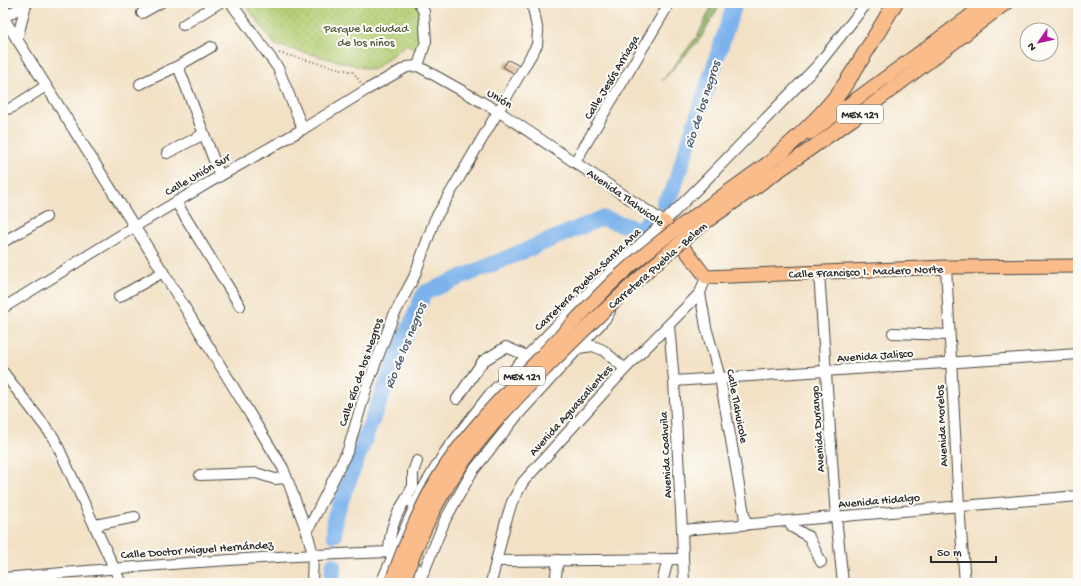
<svg xmlns="http://www.w3.org/2000/svg" width="1081" height="586" viewBox="0 0 1081 586" font-family="'Gochi Hand',sans-serif">
<style>
.grass{fill:url(#grass-dots);stroke:#707c50}
.forest{fill:url(#forest-firs);stroke:#5d6e48}
.lines{fill:none;stroke-linecap:round;stroke-linejoin:round}
.river{stroke:#7db3ec;stroke-width:16}
.building{fill:#cf9f73}
.minor-casing{stroke:#494642;stroke-width:12}
.major-casing{stroke:#494642;stroke-width:15}
.highway-casing{stroke:#494642;stroke-width:17}
.path{stroke:#494642;stroke-width:1.5;stroke-dasharray:1 3;stroke-linecap:butt}
.minor{stroke:#fff;stroke-width:10}
.major{stroke:#fabc8b;stroke-width:13}
.highway{stroke:#fabc8b;stroke-width:15}
.major-bridge-casing{stroke:#494642;stroke-width:15;stroke-linecap:butt}
.major-bridge{stroke:#fabc8b;stroke-width:13}
.labels{text-anchor:middle;stroke-width:4;stroke-linejoin:round;paint-order:stroke}
.shield{fill:#fdfcf7;stroke:#6a6a68;stroke-width:1}
.shield-label{font-size:11px;font-weight:bold;fill:#2b2b2b}
.park-label{font-size:12px;fill:#545c41;stroke:#fdfcf7}
.street-label{font-size:12px;fill:#2b2b2b;stroke:#fdfcf7}
.water-label{font-size:13px;font-style:italic;fill:#485b6f;stroke:#fdfcf7}
</style>
<defs>
<pattern id="grass-dots" width="8" height="8" patternUnits="userSpaceOnUse"><rect width="8" height="8" fill="#b4ce74"/><path d="M2 2h.1M6 6h.1" fill="none" stroke="#9bb165" stroke-width="1.8" stroke-linecap="round"/></pattern>
<pattern id="forest-firs" width="22" height="20" patternUnits="userSpaceOnUse"><rect width="22" height="20" fill="#8fb166"/><path d="M5 1l3.5 6h-7zM16 11l3.5 6h-7z" fill="#759054"/></pattern>
</defs>
<rect width="100%" height="100%" fill="#fdfcf7"/>
<filter id="ink" filterUnits="userSpaceOnUse"><feTurbulence type="fractalNoise" baseFrequency=".025" numOctaves="2"/><feDisplacementMap in="SourceGraphic" scale="8" xChannelSelector="R" yChannelSelector="G"/><feConvolveMatrix kernelMatrix="1 2 1 2 8 2 1 2 1" color-interpolation-filters="sRGB"/></filter>
<filter id="wash" filterUnits="userSpaceOnUse"><feTurbulence type="fractalNoise" baseFrequency=".012" numOctaves="4" result="noise"/><feDisplacementMap in="SourceGraphic" scale="16" xChannelSelector="R" yChannelSelector="G"/><feGaussianBlur stdDeviation="0.9" result="paint"/><feColorMatrix in="noise" values="0 0 0 0 0 0 0 0 0 0 0 0 0 0 0 0 0 1.4 0 .05"/><feComposite in="paint" operator="in"/></filter>
<g filter="url(#wash)">
<rect width="100%" height="100%" fill="#f2e1c5"/>
<path class="grass" d="M244,3H417L422,15L423,39L418,52L407,44L373,70L275,45Z"/>
<path class="forest" d="M713,3H721L701,38L662,81L698,35Z"/>
<g class="lines">
<g class="river">
<path d="M664,202L672,193L735,3"/>
<path d="M334,535L335,516L388,379L424,293L602,218L640,230L647,222"/>
<path d="M332,583L333,565"/>
</g>
</g>
<g id="blocks">
<path class="building" d="M508,60L520,66L515,74L503,67Z"/>
</g>
</g>
<g filter="url(#ink)">
<use href="#blocks" fill-opacity="0" stroke="#494642" stroke-width="1"/>
<g class="lines">
<g class="minor-casing">
<g id="minor">
<path d="M231,3L278,68L303,129"/>
<path d="M142,13L160,3"/>
<path d="M3,17L163,272L283,468L307,532L313,554L312,583"/>
<path d="M3,18L28,3"/>
<path d="M183,25L219,3"/>
<path d="M17,40L26,4"/>
<path d="M178,66L220,176"/>
<path d="M418,66L426,41L424,12L419,3"/>
<path d="M140,84L178,66L211,47"/>
<path d="M3,110L11,108L46,86"/>
<path d="M167,153L204,134"/>
<path d="M575,162L666,9L665,3"/>
<path d="M176,202L240,306"/>
<path d="M3,242L46,217"/>
<path d="M946,267L959,506L965,583"/>
<path d="M819,273L836,517L843,583"/>
<path d="M700,293L706,327L720,378L746,525"/>
<path d="M119,297L163,272"/>
<path d="M3,308L134,227L220,176L303,129L366,90L407,67L418,66L498,111L664,222"/>
<path d="M669,326L674,381L682,530L684,583"/>
<path d="M893,333L949,335"/>
<path d="M578,348L593,346L603,350L625,369"/>
<path d="M3,372L54,438L121,583"/>
<path d="M674,381L1078,354"/>
<path d="M457,399L483,361L506,347L527,356"/>
<path d="M200,475L256,473L275,479L286,478"/>
<path d="M411,502L406,499L413,486V472L417,461"/>
<path d="M789,521L792,527L809,537L821,562"/>
<path d="M95,525L135,517"/>
<path d="M682,530L1078,496"/>
<path d="M307,532L348,450L367,386L393,317L414,277L435,219L537,45L538,32L532,3"/>
<path d="M389,552C389,533 395,515 406,499"/>
<path d="M496,561L683,559"/>
<path d="M3,578C131,567 260,556 389,552C408,553 413,560 421,577"/>
<path d="M420,581L445,520L472,472L516,417L606,318L610,311"/>
<path d="M381,583L422,490L445,452L489,395L592,289L664,222L704,182L817,66L867,3"/>
<path d="M491,583L505,524L512,502L523,482L625,369L700,293L706,277"/>
<path d="M555,583L558,560"/>
<path d="M662,583L668,559"/>
</g>
</g>
<g class="major-casing">
<g id="major">
<path d="M810,133L967,18L985,3"/>
<path d="M704,209L786,150"/>
<path d="M710,219L853,119L1006,3"/>
<path d="M664,222L706,277L946,267L1078,266"/>
</g>
</g>
<g class="highway-casing">
<path id="highway" d="M778,155C801,135 824,114 842,89C861,61 878,32 895,3"/>
</g>
<path class="path" d="M279,53L353,72L361,83"/>
<use href="#minor" class="minor"/>
<use href="#major" class="major"/>
<use href="#highway" class="highway"/>
<g class="major-bridge-casing">
<g id="major-bridge">
<path d="M391,583C404,547 418,511 438,478C464,435 501,398 536,362C562,335 588,306 616,279C643,254 673,231 704,209"/>
<path d="M403,583C414,552 427,520 444,492C471,444 512,403 550,364C601,313 652,263 710,219"/>
</g>
</g>
<use href="#major-bridge" class="major-bridge"/>
</g>
</g>
<g class="labels">
<g class="shield">
<rect x="837" y="105" width="46" height="18" rx="3"/>
<rect x="499" y="367" width="46" height="18" rx="3"/>
</g>
<g class="shield-label">
<text x="860" y="118">MEX 121</text>
<text x="522" y="380">MEX 121</text>
</g>
<g class="park-label">
<text x="366" y="32">Parque la ciudad<tspan x="366" dy="14">de los niños</tspan></text>
</g>
<g class="street-label">
<text transform="translate(611 77) rotate(-59)" y="4">Calle Jesús Arriaga</text>
<text transform="translate(500 98) rotate(31)" y="4">Unión</text>
<text transform="translate(197 174) rotate(-30)" y="4">Calle Unión Sur</text>
<text transform="translate(626 197) rotate(35)" y="4">Avenida Tlahuicole</text>
<text transform="translate(657 265) rotate(-41)" y="4">Carretera Puebla - Belem</text>
<text transform="translate(866 271) rotate(-2)" y="4">Calle Francisco I. Madero Norte</text>
<text transform="translate(587 279) rotate(-44)" y="4">Carretera Puebla-Santa Ana</text>
<text transform="translate(875 355) rotate(-4)" y="4">Avenida Jalisco</text>
<text transform="translate(360 372) rotate(-71)" y="4">Calle Río de los Negros</text>
<text transform="translate(738 406) rotate(79)" y="4">Calle Tlahuicole</text>
<text transform="translate(570 410) rotate(-48)" y="4">Avenida Aguascalientes</text>
<text transform="translate(941 426) rotate(-93)" y="4">Avenida Morelos</text>
<text transform="translate(817 429) rotate(-94)" y="4">Avenida Durango</text>
<text transform="translate(665 455) rotate(-93)" y="4">Avenida Coahuila</text>
<text transform="translate(879 500) rotate(-5)" y="4">Avenida Hidalgo</text>
<text transform="translate(197 549) rotate(-4)" y="4">Calle Doctor Miguel Hernández</text>
</g>
<g class="water-label">
<text transform="translate(701 104) rotate(-72)" y="5">Rio de los negros</text>
<text transform="translate(404 345) rotate(-68)" y="5">Rio de los negros</text>
</g>
</g>
<rect width="1081" height="586" fill="none" stroke="#fdfcf7" stroke-width="16"/>
<g transform="translate(1039 42) rotate(236)"><circle r="19" fill="#fdfcf7" stroke="#a9a8a5"/>
<path d="M0-3L7 15L0 10L-7 15Z" fill="#b5179e"/>
<text y="-6" font-size="11" font-weight="bold" text-anchor="middle" fill="#2b2b2b">N</text>
</g>
<path d="M931 556v6h65v-6" fill="none" stroke="#2b2b2b" stroke-width="2"/>
<text x="937" y="556" font-size="12" fill="#2b2b2b" stroke="#fdfcf7" stroke-width="3" paint-order="stroke">50 m</text>
</svg>
